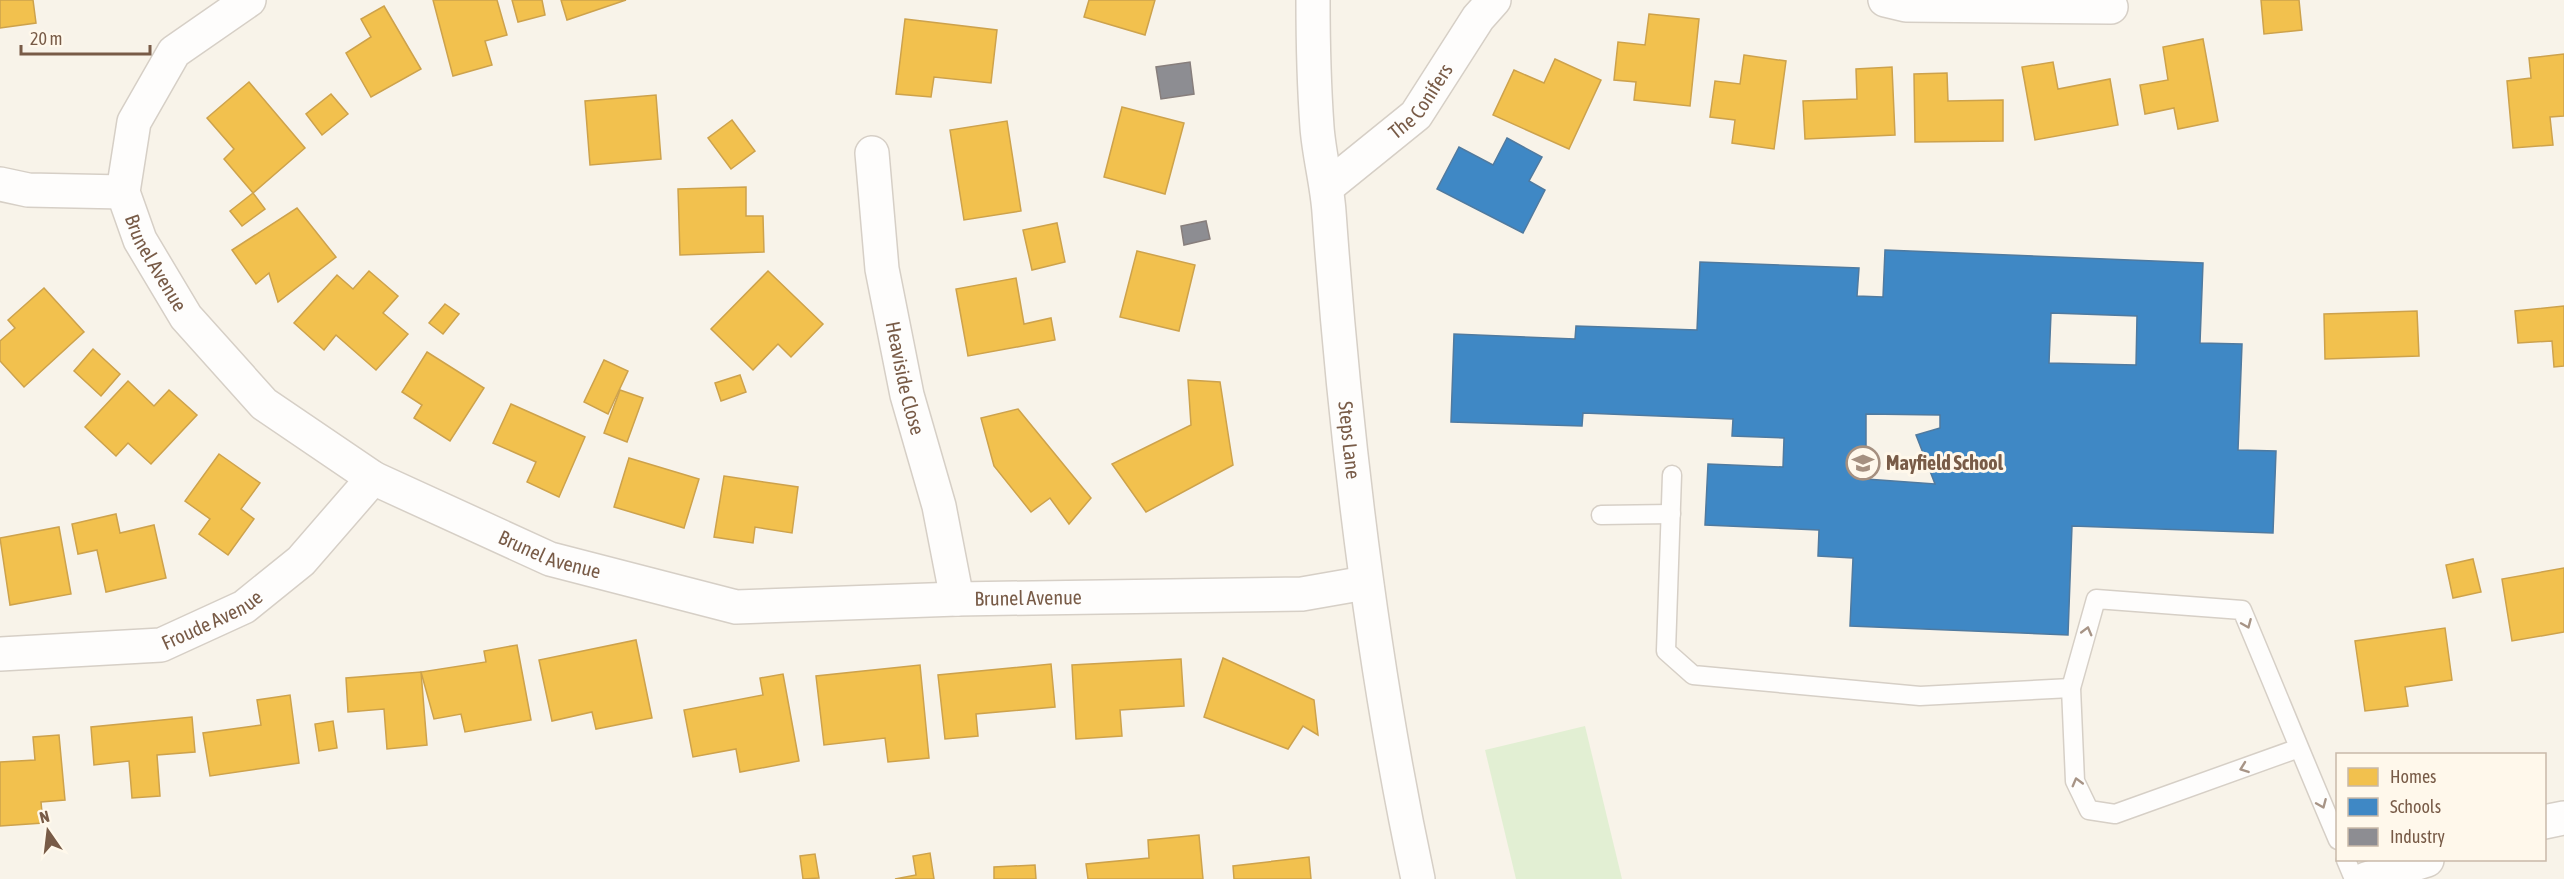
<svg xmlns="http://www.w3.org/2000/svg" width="2564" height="879" viewBox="0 0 2564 879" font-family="'Asap Condensed',sans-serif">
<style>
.green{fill:#e2efd3}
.homes{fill:#f2c14e;stroke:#cda24c;stroke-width:1.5}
.schools{fill:#3f88c5;stroke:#507a9f;stroke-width:1.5;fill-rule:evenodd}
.industry{fill:#8d8d92;stroke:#877e7c;stroke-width:1.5}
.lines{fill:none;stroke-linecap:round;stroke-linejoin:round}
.service-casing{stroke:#d6cfc6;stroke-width:21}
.minor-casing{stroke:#d6cfc6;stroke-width:36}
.tertiary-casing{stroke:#d6cfc6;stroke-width:36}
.service{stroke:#fefdfc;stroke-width:18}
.minor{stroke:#fefdfc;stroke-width:33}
.tertiary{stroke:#fefdfc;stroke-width:33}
.oneway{stroke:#a79486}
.labels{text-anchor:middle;stroke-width:6;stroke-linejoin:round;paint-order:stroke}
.street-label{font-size:20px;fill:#785b47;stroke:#fff8eb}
.poi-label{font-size:20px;font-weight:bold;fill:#785b47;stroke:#fff8eb;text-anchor:start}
</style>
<rect width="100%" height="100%" fill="#f8f3e9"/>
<path class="green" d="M1585,726L1622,879H1516L1485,750Z"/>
<g class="homes">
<path d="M0,0H33L36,23L0,28Z"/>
<path d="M433,0H497L507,35L485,41L492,65L453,76Z"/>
<path d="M512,0H542L545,15L518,22Z"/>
<path d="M561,0H626L567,20Z"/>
<path d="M1089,0H1155L1145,35L1084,17Z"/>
<path d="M2261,0H2299L2302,30L2264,34Z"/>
<path d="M384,6L421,69L371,97L346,53L371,37L361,19Z"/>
<path d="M1649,14L1699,19L1690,106L1634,100L1636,82L1614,80L1618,42L1645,45Z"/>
<path d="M905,19L997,30L991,83L934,77L931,97L896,94Z"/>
<path d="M2203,39L2218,121L2178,129L2174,108L2145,114L2140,85L2168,80L2163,47Z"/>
<path d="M2564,54V116L2550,117L2553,145L2513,148L2507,81L2531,78L2529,58Z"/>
<path d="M1744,55L1786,61L1774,149L1732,143L1735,120L1710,117L1715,81L1740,84Z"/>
<path d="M1555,59L1601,80L1569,149L1493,115L1514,70L1544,83Z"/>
<path d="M2053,62L2058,89L2110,79L2118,125L2035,140L2022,67Z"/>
<path d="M1892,67L1895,135L1805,139L1803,101L1857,99L1856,69Z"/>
<path d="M1947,73L1948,101L2003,100V141L1915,142L1914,74Z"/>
<path d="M249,82L305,148L253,193L224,159L234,149L207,118Z"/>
<path d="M331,94L348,114L322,135L306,114Z"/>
<path d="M656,95L661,159L590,165L585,101Z"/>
<path d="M1122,107L1184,123L1165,194L1104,177Z"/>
<path d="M732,120L755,151L731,169L708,138Z"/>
<path d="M1007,121L1021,211L964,220L950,130Z"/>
<path d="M746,187V216H763L764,252L680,255L678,189Z"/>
<path d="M253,193L265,209L242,226L230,211Z"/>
<path d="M297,208L336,257L278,302L269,273L256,284L232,250Z"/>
<path d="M1057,223L1065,262L1032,270L1023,230Z"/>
<path d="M1137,251L1195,265L1179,331L1120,317Z"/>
<path d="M369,271L398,296L383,313L408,334L376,370L336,335L324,350L294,323L337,275L353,289Z"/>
<path d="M768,271L823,324L791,357L778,344L753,370L711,329Z"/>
<path d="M1016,278L1024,324L1051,318L1055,340L968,356L956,289Z"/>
<path d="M44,288L84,332L24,387L0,361V341L15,328L8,320Z"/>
<path d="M445,304L459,314L443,334L429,323Z"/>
<path d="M2564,306V366L2554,367L2552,341L2518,343L2515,311Z"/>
<path d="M2417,311L2419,356L2325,359L2324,314Z"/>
<path d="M93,349L120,374L101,396L74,371Z"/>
<path d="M427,352L484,388L450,441L414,418L422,405L402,392Z"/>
<path d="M604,360L628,371L608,414L584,402Z"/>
<path d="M740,375L746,392L721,401L715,383Z"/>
<path d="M1188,380L1220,382L1233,465L1146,512L1112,464L1191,425Z"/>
<path d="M128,381L154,406L169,390L197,415L151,464L128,443L116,456L85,427Z"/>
<path d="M620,390L643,398L627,442L604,433Z"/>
<path d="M511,404L585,437L559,497L527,482L536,462L493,443Z"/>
<path d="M1018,409L1091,498L1069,524L1050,498L1031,512L994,466L981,418Z"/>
<path d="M219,454L260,483L241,509L254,519L228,555L199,534L210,519L185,501Z"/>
<path d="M629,458L699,479L684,528L614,507Z"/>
<path d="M724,476L798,487L792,533L755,527L753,543L714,537Z"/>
<path d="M116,514L120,533L154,525L166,578L106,592L97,550L78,554L72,524Z"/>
<path d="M59,527L71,594L10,605L0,538Z"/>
<path d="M2473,559L2481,592L2453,598L2446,565Z"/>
<path d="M2564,568V632L2512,641L2502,579Z"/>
<path d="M2445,628L2452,680L2405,687L2408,706L2365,711L2355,641Z"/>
<path d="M636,640L652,718L596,729L592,712L552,721L539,660Z"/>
<path d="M517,645L531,720L465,732L461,714L434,719L421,672L486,662L484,651Z"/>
<path d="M1223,658L1314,700L1318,735L1303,726L1288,749L1204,717Z"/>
<path d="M1181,659L1184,706L1120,710L1122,736L1076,739L1072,665Z"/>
<path d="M1051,664L1055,707L976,714L978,736L945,739L938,675Z"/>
<path d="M920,665L929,758L888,762L885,738L824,745L816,676Z"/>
<path d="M421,672L427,745L387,749L384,709L348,712L346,678Z"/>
<path d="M783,674L799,761L740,772L736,749L693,757L684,710L763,695L760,678Z"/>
<path d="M290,695L299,763L210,776L203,733L261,725L257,700Z"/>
<path d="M192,717L195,752L157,755L160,796L132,798L129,761L94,765L91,727Z"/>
<path d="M333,721L337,748L319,751L315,724Z"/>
<path d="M59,735L65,800L41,802L43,823L0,826V762L35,760L33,737Z"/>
<path d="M1199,835L1203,879H1088L1086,864L1149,858L1148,840Z"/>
<path d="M930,853L934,879H895L916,875L913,856Z"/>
<path d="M815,854L819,878L803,879L800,856Z"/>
<path d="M1309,857L1311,879H1234L1233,866Z"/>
<path d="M1035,865L1036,879H994V867Z"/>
</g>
<g class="schools">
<path d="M1507,138L1542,157L1529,181L1545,190L1523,233L1437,189L1459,147L1493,165Z"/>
<path d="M1885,250L2203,263L2200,343L2242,344L2238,450L2276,451L2273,533L2072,526L2068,635L1850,626L1853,558L1818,556L1819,530L1705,525L1708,464L1783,467L1784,438L1732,436L1733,419L1583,413L1582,426L1451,422L1454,334L1575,339L1576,326L1697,330L1700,262L1859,268L1857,296L1883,297ZM2051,313L2137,316L2136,365L2049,363ZM1866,414L1940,415V428L1916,435L1935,484L1866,479Z"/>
</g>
<g class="industry">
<path d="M1190,62L1194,94L1161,99L1156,67Z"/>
<path d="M1206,221L1210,239L1184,245L1181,226Z"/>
</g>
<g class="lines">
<g class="service-casing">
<g id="service">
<path d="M1672,475L1666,651L1693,675L1920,696L2071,688"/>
<path d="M1601,515L1671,514"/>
<path d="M2299,748L2115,814L2089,810L2075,781L2071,688L2096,599L2242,610C2274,686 2305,763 2338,840"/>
<path d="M2346,860L2354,879"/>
</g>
</g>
<g class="minor-casing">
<g id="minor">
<path id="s1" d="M249,0L174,52L134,122L123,192L140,240L186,317L264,404L373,478L550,559L736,607L957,599L1302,594L1365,583"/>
<path id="s2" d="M1313,0C1313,42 1314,85 1317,127C1319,155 1327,183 1329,212C1345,436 1371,659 1418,879"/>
<path d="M1885,0L1906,5L2111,7"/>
<path id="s3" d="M872,153L882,269L907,395L939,506L957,599"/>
<path d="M0,184L28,190L123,192"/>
<path id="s4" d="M1327,187L1416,115L1478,18L1494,0"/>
<path id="s5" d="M0,654L161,645L244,607L301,561L373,478"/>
</g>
</g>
<g class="tertiary-casing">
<g id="tertiary">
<path d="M2544,822L2564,818"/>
<path d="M2366,879L2427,860"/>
</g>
</g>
<use href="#service" class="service"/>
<use href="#minor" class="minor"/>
<use href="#tertiary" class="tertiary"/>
</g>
<defs><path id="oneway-chevron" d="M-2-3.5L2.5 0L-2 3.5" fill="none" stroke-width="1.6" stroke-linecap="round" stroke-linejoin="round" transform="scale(1.5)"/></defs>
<g class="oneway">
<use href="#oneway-chevron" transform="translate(2247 624) rotate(67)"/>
<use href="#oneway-chevron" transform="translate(2087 631) rotate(-75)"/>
<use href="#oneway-chevron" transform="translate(2244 768) rotate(160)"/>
<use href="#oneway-chevron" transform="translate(2077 782) rotate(-105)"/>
<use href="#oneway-chevron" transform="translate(2322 804) rotate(67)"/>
</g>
<defs>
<g id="school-ring" transform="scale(1.725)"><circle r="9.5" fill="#fff8eb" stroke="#a59080" stroke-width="1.5"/><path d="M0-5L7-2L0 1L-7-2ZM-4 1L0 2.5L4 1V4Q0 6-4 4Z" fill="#a59080"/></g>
</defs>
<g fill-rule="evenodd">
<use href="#school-ring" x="1863" y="463"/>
</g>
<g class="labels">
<g class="street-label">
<text dy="7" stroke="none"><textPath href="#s4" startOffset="128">The Conifers</textPath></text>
<text dy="7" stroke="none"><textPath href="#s1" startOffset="321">Brunel Avenue</textPath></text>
<text dy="7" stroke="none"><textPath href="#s3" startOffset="228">Heaviside Close</textPath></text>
<text dy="7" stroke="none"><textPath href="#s2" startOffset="442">Steps Lane</textPath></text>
<text dy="7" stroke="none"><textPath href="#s1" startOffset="825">Brunel Avenue</textPath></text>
<text dy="7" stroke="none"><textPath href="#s1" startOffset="1311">Brunel Avenue</textPath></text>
<text dy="7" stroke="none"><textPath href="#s5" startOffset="218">Froude Avenue</textPath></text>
</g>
<g class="poi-label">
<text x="1886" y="470">Mayfield School</text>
</g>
</g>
<rect x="2336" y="753" width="210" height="108" fill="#fff8eb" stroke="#c9b9a9" stroke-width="1.5"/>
<rect x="2348" y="768" width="30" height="18" fill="#f2c14e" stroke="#c9b9a9" stroke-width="1.5"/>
<text x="2390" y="783" font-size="18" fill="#785b47">Homes</text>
<rect x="2348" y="798" width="30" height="18" fill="#3f88c5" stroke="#c9b9a9" stroke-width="1.5"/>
<text x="2390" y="813" font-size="18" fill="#785b47">Schools</text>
<rect x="2348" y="828" width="30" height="18" fill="#8d8d92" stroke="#c9b9a9" stroke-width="1.5"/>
<text x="2390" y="843" font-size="18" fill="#785b47">Industry</text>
<g transform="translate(48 831) rotate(346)" stroke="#fff8eb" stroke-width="4.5" paint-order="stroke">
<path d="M0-4.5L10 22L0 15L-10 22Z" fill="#785b47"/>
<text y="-9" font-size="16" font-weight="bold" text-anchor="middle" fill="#785b47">N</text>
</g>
<path d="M21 45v9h129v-9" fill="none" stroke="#785b47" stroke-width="3"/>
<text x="30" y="45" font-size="18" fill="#785b47" stroke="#fff8eb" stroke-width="4.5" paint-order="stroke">20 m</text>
</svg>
